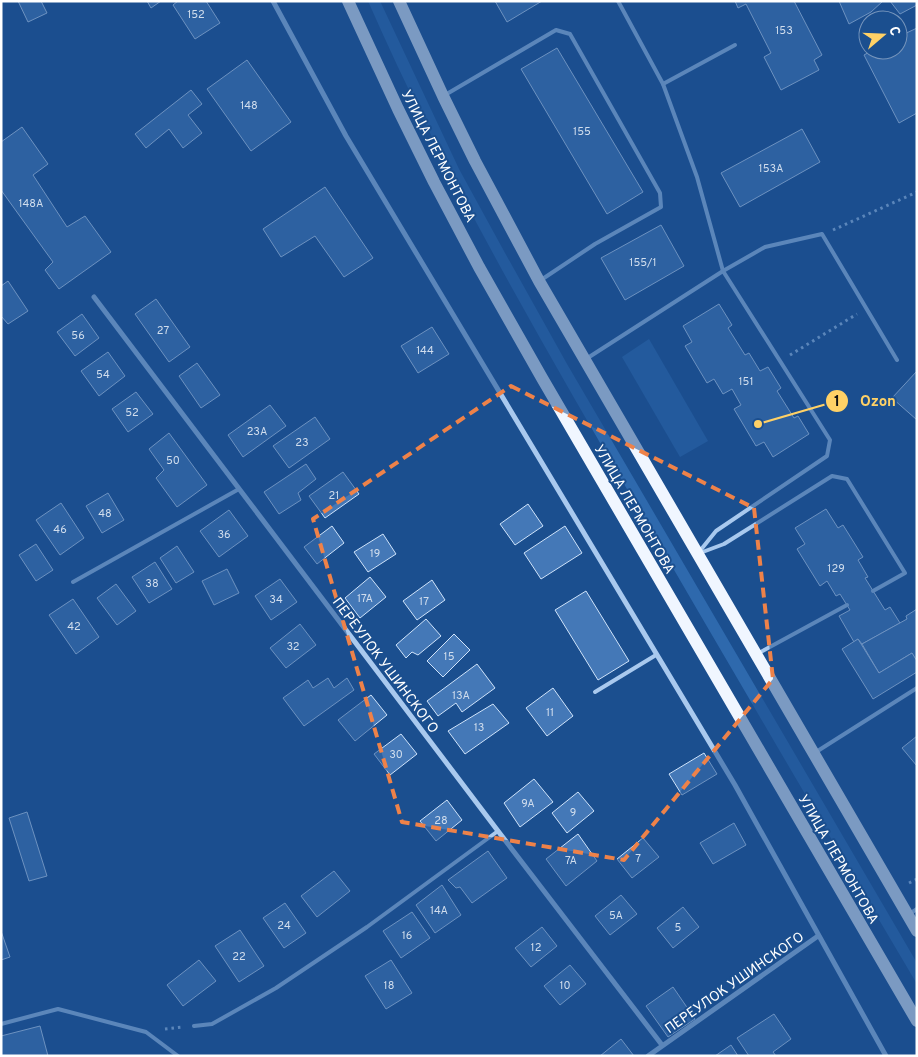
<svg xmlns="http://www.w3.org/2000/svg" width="918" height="1057" viewBox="0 0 918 1057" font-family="Overpass,sans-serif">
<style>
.green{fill:#2e69ad}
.building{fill:#4478b7;stroke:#cfe3fa}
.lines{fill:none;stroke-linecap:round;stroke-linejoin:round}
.path{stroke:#a9c9ee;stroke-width:3;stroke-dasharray:2.5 4;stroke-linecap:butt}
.lane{stroke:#a9c9ee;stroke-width:4}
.street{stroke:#a9c9ee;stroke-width:5}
.primary{stroke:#f0f6ff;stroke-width:12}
.marked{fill:none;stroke:#ee8249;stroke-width:4;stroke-dasharray:10 6;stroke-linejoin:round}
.labels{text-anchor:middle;stroke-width:4;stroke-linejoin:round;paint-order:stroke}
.number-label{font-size:11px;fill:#d0dded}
.street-label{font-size:14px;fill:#fff;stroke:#1b4f8f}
.leader{fill:none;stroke:#ffd166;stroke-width:2}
.callout-dot{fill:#ffd166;stroke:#1b4f8f;stroke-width:2}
.mark-label{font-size:15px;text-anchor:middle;font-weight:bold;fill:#111}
.callout-label{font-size:15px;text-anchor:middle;font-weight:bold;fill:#ffd166;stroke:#1b4f8f;stroke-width:4;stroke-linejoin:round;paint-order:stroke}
</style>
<rect width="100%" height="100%" fill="#1b4f8f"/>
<g class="green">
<path d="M368,1H380L459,169L505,253L567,364L917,963V984C826,830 735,675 645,520C546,350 447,181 368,1Z"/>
<path d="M649,339L708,441L680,457L622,357Z"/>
</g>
<g class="building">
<path d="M18,1H41L47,13L28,22Z"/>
<path d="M147,1H161L151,8Z"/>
<path d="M178,1H206L220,23L195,39L173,5Z"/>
<path d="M495,1H542L507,22Z"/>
<path d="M735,1H794L822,55L814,60L819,70L781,90L764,57L771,53L746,4L738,8Z"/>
<path d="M839,1H883L871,12L849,24Z"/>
<path d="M890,1H917V5L900,14Z"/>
<path d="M917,28V113L899,123L864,55L873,50H898V37Z"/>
<path d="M557,48L643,192L607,214L521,69Z"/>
<path d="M247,60L291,122L251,151L207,89Z"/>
<path d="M191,90L202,104L188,115L202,133L183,148L169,129L146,148L135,134Z"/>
<path d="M22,127L48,164L33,175L67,227L85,216L111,252L59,289L45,270L53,262L1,190V142Z"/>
<path d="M802,129L820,162L740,207L721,173Z"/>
<path d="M325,187L373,258L344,277L315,236L281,257L263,229Z"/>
<path d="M661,225L684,266L625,300L601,258Z"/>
<path d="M8,281L28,311L8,324L1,316V286Z"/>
<path d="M156,299L190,347L169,362L135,314Z"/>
<path d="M719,304L732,325L728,328L745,355L749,353L760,371L768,367L781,388L777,391L794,418L798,416L809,434L773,457L764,442L756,446L734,409L741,405L732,389L723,394L714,379L707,383L685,346L692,342L683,326Z"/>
<path d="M82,314L99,338L75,356L57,332Z"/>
<path d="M432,327L449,354L418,373L401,346Z"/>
<path d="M108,352L125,376L99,396L81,371Z"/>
<path d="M197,363L220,395L201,408L179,376Z"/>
<path d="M917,371V420L892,398Z"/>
<path d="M136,392L153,414L128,432L112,409Z"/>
<path d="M270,405L286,426L243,457L228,435Z"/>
<path d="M315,417L330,439L289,468L273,446Z"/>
<path d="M169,433L207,485L177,507L156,478L164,470L149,449Z"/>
<path d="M306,464L316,479L298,493L301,500L279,514L264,492Z"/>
<path d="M343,472L359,494L325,518L309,496Z"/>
<path d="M108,493L124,520L102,533L86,506Z"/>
<path d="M61,503L84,538L60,555L36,520Z"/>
<path d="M528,504L543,526L515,545L500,524Z"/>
<path d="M826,509L838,528L843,525L863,557L858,560L868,577L865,578L885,610L890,607L900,623L862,644L858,639L854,642L839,616L850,610L840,594L836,596L827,581L820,586L797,549L805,544L795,528Z"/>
<path d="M229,510L248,536L219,557L200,531Z"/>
<path d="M332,526L344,543L317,564L304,547Z"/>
<path d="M565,526L582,553L541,579L524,553Z"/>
<path d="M383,534L396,554L368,572L354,552Z"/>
<path d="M36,544L53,570L36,581L19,555Z"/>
<path d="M177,546L194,572L176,583L160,558Z"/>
<path d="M155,562L172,589L149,603L132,577Z"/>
<path d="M227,569L239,593L214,605L202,581Z"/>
<path d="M370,577L386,597L360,618L345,598Z"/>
<path d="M280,579L297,602L271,620L255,596Z"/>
<path d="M432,580L445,600L417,620L403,601Z"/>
<path d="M116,584L136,611L117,625L97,598Z"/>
<path d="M586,591L629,661L598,680L555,610Z"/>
<path d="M73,599L99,637L76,654L49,615Z"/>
<path d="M917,609V658L915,659L912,653L879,673L862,644L907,619L906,616Z"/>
<path d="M426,619L441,636L418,655L412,652L406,658L396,645Z"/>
<path d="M300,624L316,645L286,668L270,648Z"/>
<path d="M454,634L470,650L443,677L427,661Z"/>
<path d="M858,639L879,673L912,653L917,661V672L873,699L842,649Z"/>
<path d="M477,664L495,688L462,712L456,703L438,716L427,701Z"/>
<path d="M328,678L334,688L347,678L354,690L304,726L283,698L308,680L313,688Z"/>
<path d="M553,688L573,716L547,736L526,708Z"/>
<path d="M371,695L387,715L355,741L338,720Z"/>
<path d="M493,704L509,723L465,754L448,731Z"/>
<path d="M401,734L417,754L390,775L374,754Z"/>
<path d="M917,736V766L902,748Z"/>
<path d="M704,753L717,774L682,795L669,774Z"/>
<path d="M534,779L553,802L520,827L504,803Z"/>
<path d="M578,792L594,811L567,833L552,813Z"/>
<path d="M447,800L462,820L436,841L420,821Z"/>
<path d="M27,812L47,876L29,881L9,818Z"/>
<path d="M734,823L746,845L713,864L700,843Z"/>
<path d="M578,834L597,861L566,886L546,859Z"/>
<path d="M643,838L659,857L632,878L617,859Z"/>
<path d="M488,851L507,878L472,903L460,887L456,888L448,880Z"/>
<path d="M334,871L350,891L317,917L301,896Z"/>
<path d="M442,885L461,915L435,933L416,905Z"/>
<path d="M621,895L637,914L610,935L595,916Z"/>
<path d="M285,903L306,933L284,948L263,918Z"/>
<path d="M683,907L699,927L673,948L657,928Z"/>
<path d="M412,912L430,938L401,958L383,931Z"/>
<path d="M542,927L557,946L531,967L515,948Z"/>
<path d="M240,930L264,966L239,982L215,946Z"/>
<path d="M1,931L10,957L1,960Z"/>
<path d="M199,960L216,981L183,1006L167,985Z"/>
<path d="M391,960L412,993L386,1009L365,976Z"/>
<path d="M570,965L586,984L560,1005L544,986Z"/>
<path d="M673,987L695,1019L668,1037L646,1006Z"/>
<path d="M774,1014L791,1039L773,1052L776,1056H749L737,1038Z"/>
<path d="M40,1026L48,1056H1V1036Z"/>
<path d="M621,1039L634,1056H600Z"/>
<path d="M731,1045L738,1056H715Z"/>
</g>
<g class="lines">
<g class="path">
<path d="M833,230L917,192"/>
<path d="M790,355L857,314"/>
<path d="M909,883L917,879"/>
<path d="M165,1029L183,1027"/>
</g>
<g class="lane">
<path d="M618,1L663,84L697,177L723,271L830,440L827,456L716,531L699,552"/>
<path d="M663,84L735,45"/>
<path d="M445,95L556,30L570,34L660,193L661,207L595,244L541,280"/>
<path d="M586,359L723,271L765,247L822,234L897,360"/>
<path d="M700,553L724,544L832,476L847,479L905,573L873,591"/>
<path d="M73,582L239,489"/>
<path d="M757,654L847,605"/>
<path d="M595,692L656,655"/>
<path d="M816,752L917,688"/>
<path d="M909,914L917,909"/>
<path d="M1,1024L58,1009L146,1032L178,1056"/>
<path d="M194,1026L212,1024L276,988L367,927L498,831"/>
</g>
<g class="street">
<path d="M273,1L346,136L735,785L886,1056"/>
<path d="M94,297L498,831L662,1045"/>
<path d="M648,1056L818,936"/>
</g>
<g class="primary">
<path d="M348,1L398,109L434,182L479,267L542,378L917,1021"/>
<path d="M399,1L443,96L475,161L539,281L917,931"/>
</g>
</g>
<path d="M0 0H918V1057H0ZM511,386L754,508L773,679L624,860L402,822L313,519Z" fill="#1b4f8f" fill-opacity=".55" fill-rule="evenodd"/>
<path class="marked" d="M511,386L754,508L773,679L624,860L402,822L313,519Z"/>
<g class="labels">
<g class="number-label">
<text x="196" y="18">152</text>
<text x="784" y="34">153</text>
<text x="249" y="109">148</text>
<text x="582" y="135">155</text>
<text x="771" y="172">153А</text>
<text x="31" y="207">148А</text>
<text x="643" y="266">155/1</text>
<text x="163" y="334">27</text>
<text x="78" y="339">56</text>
<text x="425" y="354">144</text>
<text x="103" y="378">54</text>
<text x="746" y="385">151</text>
<text x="132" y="416">52</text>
<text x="257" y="435">23А</text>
<text x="302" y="446">23</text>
<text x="173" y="464">50</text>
<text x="334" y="499">21</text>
<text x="105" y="517">48</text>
<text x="60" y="533">46</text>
<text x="224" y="538">36</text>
<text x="375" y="557">19</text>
<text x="836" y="572">129</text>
<text x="152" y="587">38</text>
<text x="365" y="602">17А</text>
<text x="276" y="603">34</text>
<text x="424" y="605">17</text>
<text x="74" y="630">42</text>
<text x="293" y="650">32</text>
<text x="449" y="660">15</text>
<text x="461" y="699">13А</text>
<text x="550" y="716">11</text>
<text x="479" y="731">13</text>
<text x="396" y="758">30</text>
<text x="528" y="807">9А</text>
<text x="573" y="816">9</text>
<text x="441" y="824">28</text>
<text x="638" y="862">7</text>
<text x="571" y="864">7А</text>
<text x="439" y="914">14А</text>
<text x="616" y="919">5А</text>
<text x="284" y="929">24</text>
<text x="678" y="931">5</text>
<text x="407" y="939">16</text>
<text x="536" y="951">12</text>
<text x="239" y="960">22</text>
<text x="389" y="989">18</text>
<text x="565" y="989">10</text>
</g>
<g class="street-label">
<text transform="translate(439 156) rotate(63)" y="5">УЛИЦА ЛЕРМОНТОВА</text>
<text transform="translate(635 509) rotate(60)" y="5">УЛИЦА ЛЕРМОНТОВА</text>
<text transform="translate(386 665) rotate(53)" y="5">ПЕРЕУЛОК УШИНСКОГО</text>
<text transform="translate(839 859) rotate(60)" y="5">УЛИЦА ЛЕРМОНТОВА</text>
<text transform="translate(734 982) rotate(-35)" y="5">ПЕРЕУЛОК УШИНСКОГО</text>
</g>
</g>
<path class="leader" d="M758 424L837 401"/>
<g class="callout-dot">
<circle cx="758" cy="424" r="5"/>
<circle cx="837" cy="401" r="12"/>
</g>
<g class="mark-label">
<text x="837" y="406">1</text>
</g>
<g class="callout-label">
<text x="878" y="406">Ozon</text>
</g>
<rect width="918" height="1057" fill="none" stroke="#ffffff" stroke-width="5"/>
<g transform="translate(883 35) rotate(71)"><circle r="24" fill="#1b4f8f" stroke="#7695bc"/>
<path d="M0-4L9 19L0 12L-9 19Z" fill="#ffd166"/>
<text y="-8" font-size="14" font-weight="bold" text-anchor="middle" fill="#ffffff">С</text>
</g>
</svg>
